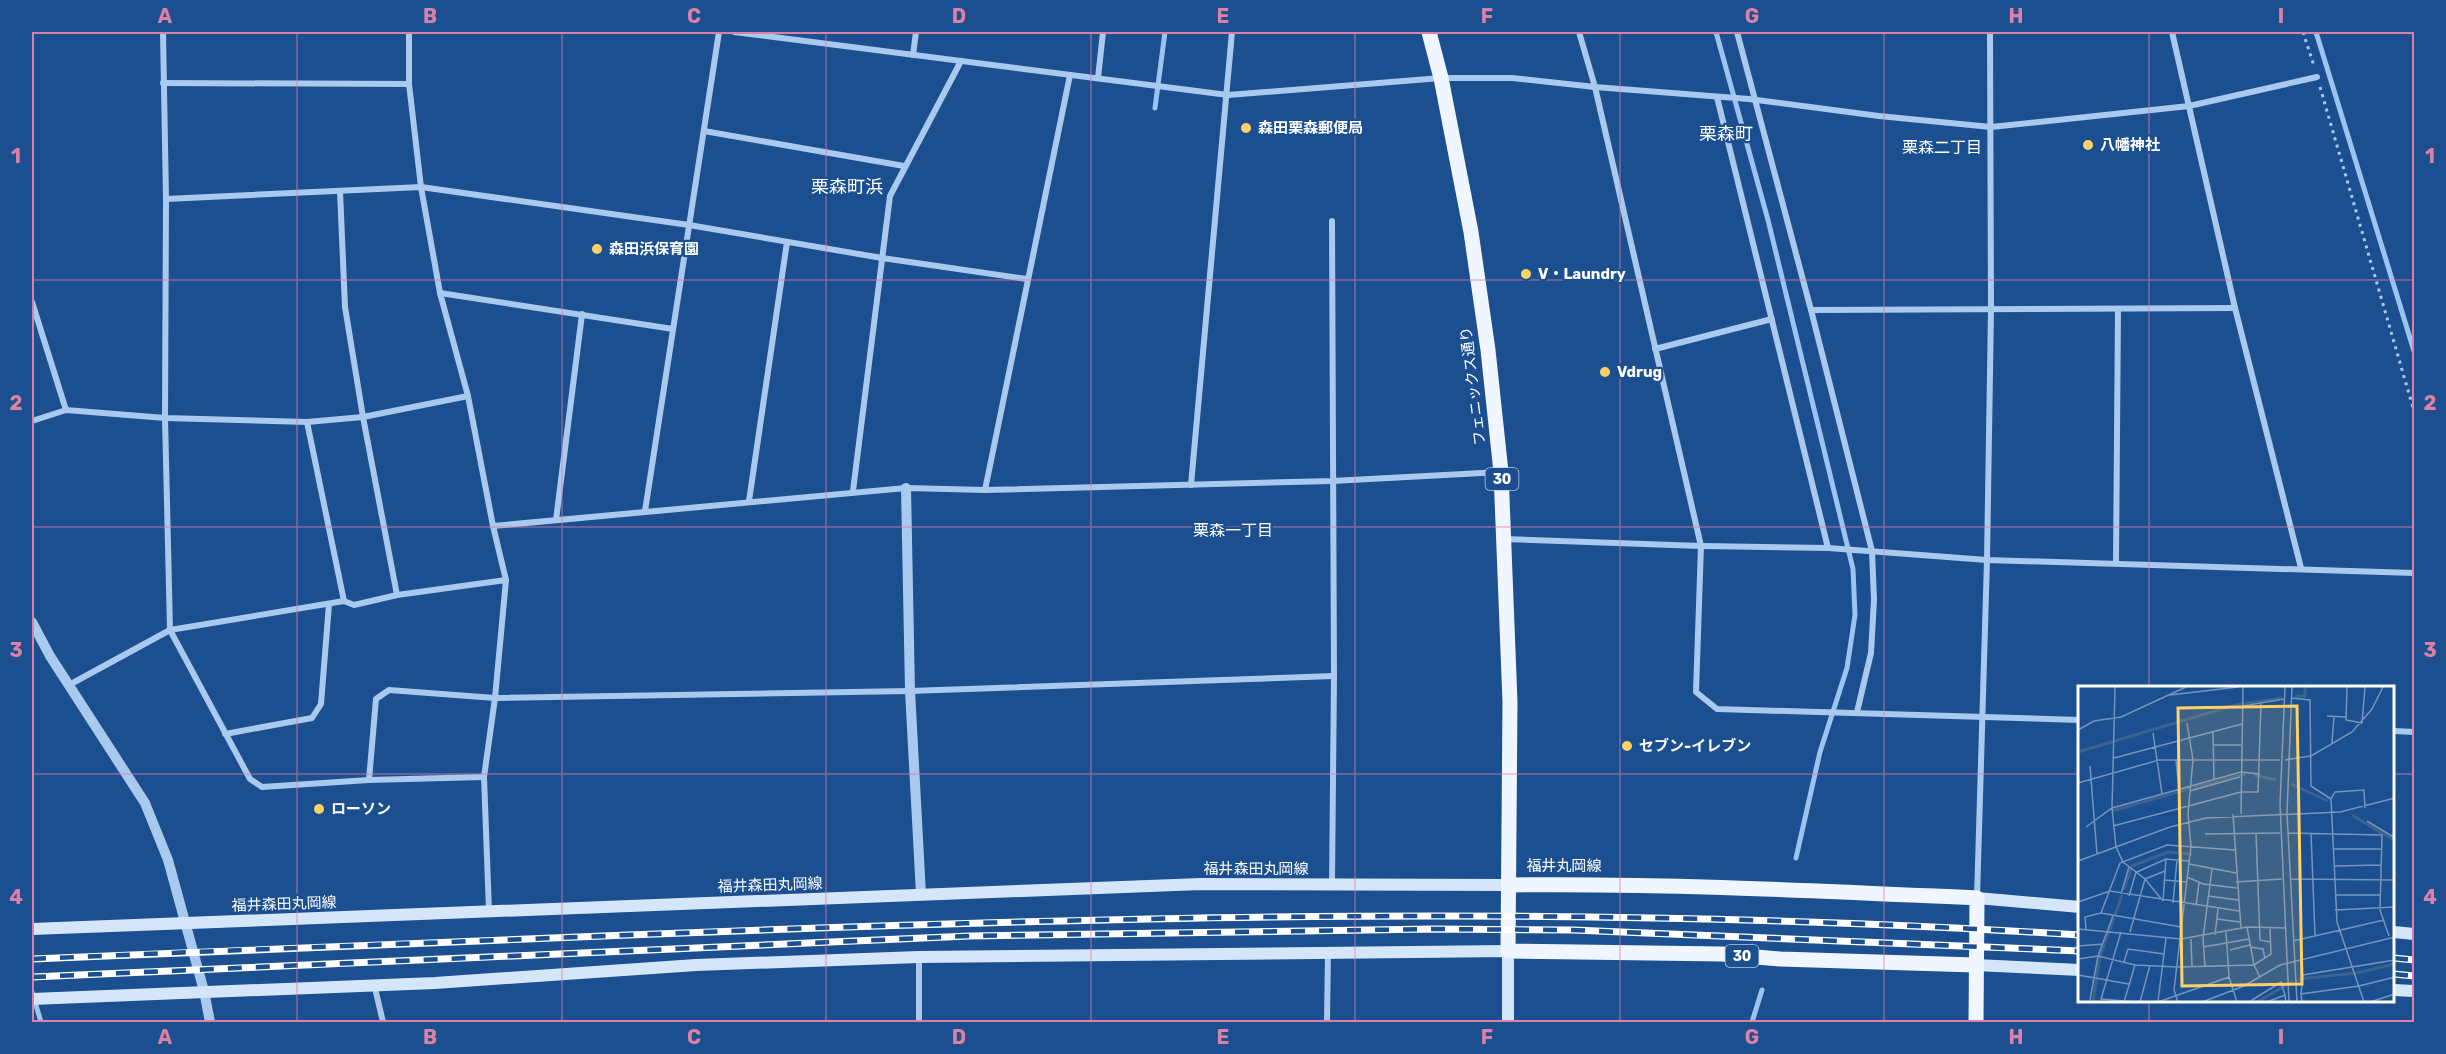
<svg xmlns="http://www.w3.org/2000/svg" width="2446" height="1054" viewBox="0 0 2446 1054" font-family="Rubik,'Noto Sans JP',sans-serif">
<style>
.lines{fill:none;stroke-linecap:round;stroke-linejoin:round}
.stream{stroke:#9cc4f0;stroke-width:5}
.path{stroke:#a9c9ee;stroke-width:3;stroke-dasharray:3 4.5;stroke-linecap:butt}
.minor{stroke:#a9c9ee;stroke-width:6}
.tertiary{stroke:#a9c9ee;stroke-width:10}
.secondary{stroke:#d6e6fa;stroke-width:12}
.primary{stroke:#f0f6ff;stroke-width:15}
.rail-casing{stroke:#fff;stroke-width:7}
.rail{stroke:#1b4f8f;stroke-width:4.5;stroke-dasharray:14;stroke-linecap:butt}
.grid{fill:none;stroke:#dd80a5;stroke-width:1.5;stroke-opacity:0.55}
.poi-dot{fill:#ffd166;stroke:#1b4f8f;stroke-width:2}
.labels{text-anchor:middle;stroke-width:4.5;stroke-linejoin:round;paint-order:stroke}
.shield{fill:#1b4f8f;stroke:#bbcadd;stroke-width:1.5}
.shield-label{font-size:14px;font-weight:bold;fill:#fff}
.poi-label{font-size:15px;font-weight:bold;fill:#fff;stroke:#1b4f8f;text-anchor:start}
.street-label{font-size:15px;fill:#fff;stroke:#1b4f8f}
.neighbourhood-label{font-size:16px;fill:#fff;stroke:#1b4f8f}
.quarter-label{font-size:18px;fill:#fff;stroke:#1b4f8f}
.inset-river{fill:none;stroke:#3c6290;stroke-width:3}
.inset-road{fill:none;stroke:#7695bc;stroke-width:1.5}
.view{fill:#ffd166;fill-opacity:0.15;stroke:#ffd166;stroke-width:3}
.inset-edge{fill:none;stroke:#fff;stroke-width:3}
.neatline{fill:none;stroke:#dd80a5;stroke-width:2}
.grid-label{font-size:20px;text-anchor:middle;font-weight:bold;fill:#dd80a5}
</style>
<rect width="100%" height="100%" fill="#1b4f8f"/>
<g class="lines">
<g class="stream">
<path d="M1716,32L1768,220L1853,569L1855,615L1847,668L1820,752L1796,858"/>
<path d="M2316,32L2414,351"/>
<path d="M1155,108L1165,32"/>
<path d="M32,992L41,1022"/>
<path d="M1752,1022L1762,990"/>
</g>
<g class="path">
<path d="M2303,32L2314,66"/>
<path d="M2320,87L2414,411"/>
</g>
<g class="minor">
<path d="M163,32L166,199L165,418L170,630L250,779L262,787L369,780L484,777"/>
<path d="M409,32V84L421,187L440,293L468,396L493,526L506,580L495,698L484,777L489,911"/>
<path d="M734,32L1228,95L1441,78H1512L1595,87L1749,99L1879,116L1991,127L2189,106L2317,77"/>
<path d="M1579,32L1595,87L1701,546L1696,692L1717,709L2080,720"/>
<path d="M1737,32L1811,310L1872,551L1874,600L1871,653L1857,712"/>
<path d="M2172,32L2235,308L2301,568"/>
<path d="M913,55L916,32"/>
<path d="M1098,78L1103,32"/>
<path d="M163,83L409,84"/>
<path d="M1717,97L1828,548"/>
<path d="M704,131L904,166"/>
<path d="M340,191L345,307L363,417L397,595"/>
<path d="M166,199L421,187L689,225L882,258L1027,279"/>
<path d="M440,293L673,329"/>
<path d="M32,302L66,410"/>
<path d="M1811,310L2235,308"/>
<path d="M1655,349L1772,319"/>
<path d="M32,421L66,410L165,418L307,422L363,417L468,396"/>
<path d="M307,422L344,601"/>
<path d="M1191,485L1232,32"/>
<path d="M985,490L1070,75"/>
<path d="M853,491L890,196L961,61"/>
<path d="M749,501L787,242"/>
<path d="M645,511L719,32"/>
<path d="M556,520L582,314"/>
<path d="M493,526L906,488L985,490L1332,481L1501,472"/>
<path d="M1504,539L1701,546L1828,548L1987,560L2414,573"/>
<path d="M2116,563L2118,309"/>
<path d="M69,685L170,630L344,601L354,605L397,595L506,580"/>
<path d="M2394,731L2414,732"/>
<path d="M225,734L312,718L321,704L329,604"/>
<path d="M369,780L376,699L389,690L495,698L910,691L1334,676"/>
<path d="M1332,884L1334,676L1332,221"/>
<path d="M1977,898L1987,560L1991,310L1990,32"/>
<path d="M374,984L383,1022"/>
<path d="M919,1022V957"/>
<path d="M1327,1022L1328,952"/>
</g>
<g class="tertiary">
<path d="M906,488L910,691L921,894"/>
<path d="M32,622L50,656L145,803L168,860L204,991L210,1022"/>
</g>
<g class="secondary">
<path d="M1977,898L2080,907"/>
<path d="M32,929L1201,884L1509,885"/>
<path d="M2394,932L2414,934"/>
<path d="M1975,965L2080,970"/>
<path d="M2394,990L2414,991"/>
<path d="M32,999L435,983L696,965L919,957L1508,951V1022"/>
</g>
<g class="primary">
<path d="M1429,32L1441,78L1471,232L1488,350L1501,472L1510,702L1508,951L1722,954L1780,959L1975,965"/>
<path d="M1509,885C1665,883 1821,891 1977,898L1976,1022"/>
</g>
<g class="rail-casing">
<g id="rail">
<path d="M2394,958L2414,960"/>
<path d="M32,959C230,950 429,943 628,935C1112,916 1597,904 2080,935"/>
<path d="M2394,974L2414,976"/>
<path d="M32,977L969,936L1433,929L1573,930L2080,951"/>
</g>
</g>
<use href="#rail" class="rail"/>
</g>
<path class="grid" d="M297,32V1022M562,32V1022M826,32V1022M1091,32V1022M1355,32V1022M1620,32V1022M1884,32V1022M2149,32V688M32,280H2414M32,527H2414M32,774H2080M2394,774H2414M2149,1002V1022"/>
<g class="poi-dot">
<circle cx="1246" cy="128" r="6"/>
<circle cx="2088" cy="145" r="6"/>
<circle cx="597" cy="249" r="6"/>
<circle cx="1526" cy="274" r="6"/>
<circle cx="1605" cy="372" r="6"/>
<circle cx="1627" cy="746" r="6"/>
<circle cx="319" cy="809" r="6"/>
</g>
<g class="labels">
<g class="shield">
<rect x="1485.5" y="468" width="33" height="22" rx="4.5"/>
<rect x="1725.5" y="945" width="33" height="22" rx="4.5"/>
</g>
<g class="shield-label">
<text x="1502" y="484">30</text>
<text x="1742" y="961">30</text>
</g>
<g class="poi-label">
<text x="1258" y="133">森田栗森郵便局</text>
<text x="2100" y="150">八幡神社</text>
<text x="609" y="254">森田浜保育園</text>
<text x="1538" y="279">V・Laundry</text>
<text x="1617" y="377">Vdrug</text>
<text x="1639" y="751">セブン-イレブン</text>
<text x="331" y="814">ローソン</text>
</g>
<g class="street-label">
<text transform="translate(1473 386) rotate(-97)" y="5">フェニックス通り</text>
<text x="1564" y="871">福井丸岡線</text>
<text x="1256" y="874">福井森田丸岡線</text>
<text transform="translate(770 885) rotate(-2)" y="5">福井森田丸岡線</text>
<text transform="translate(284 904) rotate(-2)" y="5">福井森田丸岡線</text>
</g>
<g class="neighbourhood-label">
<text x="1942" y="153">栗森二丁目</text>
<text x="1233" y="536">栗森一丁目</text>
</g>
<g class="quarter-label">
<text x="1726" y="140">栗森町</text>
<text x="847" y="193">栗森町浜</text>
</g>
</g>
<g transform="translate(2078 686)">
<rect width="316" height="316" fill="#1b4f8f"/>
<path class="inset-river" d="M217,10H227V1M0,66L157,19L204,12M176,89L198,94M213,98L250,115M115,102L168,88M34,125L110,103M274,129L317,155M46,204L54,180L90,166L114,168M37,229L44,209M278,287L317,278M220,293L278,287M15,316L22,270L36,232M179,316L215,295"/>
<path class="inset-road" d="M37,1L34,122L38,161L45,176L67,193L85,215M207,1L202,118L211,316M214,1L209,127L219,316M269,1L268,34L284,37L287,1M92,9L160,1M213,12L232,14L233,100L253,113M165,20L206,13M249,30L268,31M0,44L16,35L43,31L108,1M135,46L136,94M75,47L84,108M254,57L256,30M135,59H163M36,72L164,38M98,74L101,104M207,74L233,70L274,46L294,23L305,1M12,80L19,168M0,97L81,74H202M112,105L162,91M155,128L163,243M163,128L165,1M289,135L317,152M35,140L163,106H180L183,17M8,141L34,122L163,86L182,88M178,147L182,254L192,256M210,147L304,149L302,224L311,250M233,147L237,250M127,148L202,147M255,163H304M0,175L92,141L128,132L262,126L317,112M111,178L158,187M256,180L303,179M59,186L88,173L111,175M109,191L125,198L159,202M67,193L87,185M213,193L317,194M87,194L109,196M158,196L204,193M43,208L51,181M257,209H302M51,210L58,186M130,210L160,214M85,215L88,173M0,216L32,205L161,225M95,217L99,174M118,220L121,197M257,224L317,221M23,227L42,177L89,159L157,164M139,233L162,236M169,241L176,279L182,291M0,243L103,253L169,241L207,242M8,243L7,231L23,227L103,241M43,246L23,313L59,316M52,246L67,193M148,246L151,291L159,316M137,249L140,223M113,253L114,281M215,255L306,234M0,260L25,258M125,261L171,253M172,261L185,263L187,273M152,264L172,259M0,273L20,270L57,279L100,281L176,279L193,268L192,243M46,276L50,263L86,268M127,280L125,252L134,183M0,289L51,298M223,308L225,289L317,274M12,314L20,270L35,230M80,315L88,252M46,316L57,279M62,316L72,279M80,316L151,291M100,316L96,304L113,160L110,128L115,74L109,37M124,316L166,300L202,279L317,251M171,316L203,296L207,309M189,316L207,309L208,316M224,316L223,308L281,300L317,291M286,316L259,236L253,113L257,106L286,104L287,122M292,316L317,308"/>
<path class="view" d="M219,20L224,298L104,300L100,22Z"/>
<rect width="316" height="316" class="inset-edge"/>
</g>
<rect width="2446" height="1054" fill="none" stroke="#1b4f8f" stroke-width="66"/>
<rect x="33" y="33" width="2380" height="988" class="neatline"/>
<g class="grid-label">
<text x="165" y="23">A</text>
<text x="430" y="23">B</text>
<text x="694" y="23">C</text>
<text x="959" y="23">D</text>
<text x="1223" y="23">E</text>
<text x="1487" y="23">F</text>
<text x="1752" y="23">G</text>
<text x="2016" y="23">H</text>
<text x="2281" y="23">I</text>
<text x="16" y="163">1</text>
<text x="2430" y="163">1</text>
<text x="16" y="410">2</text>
<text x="2430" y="410">2</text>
<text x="16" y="657">3</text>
<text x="2430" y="657">3</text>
<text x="16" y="904">4</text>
<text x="2430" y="904">4</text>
<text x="165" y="1044">A</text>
<text x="430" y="1044">B</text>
<text x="694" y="1044">C</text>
<text x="959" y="1044">D</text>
<text x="1223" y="1044">E</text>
<text x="1487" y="1044">F</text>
<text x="1752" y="1044">G</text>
<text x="2016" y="1044">H</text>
<text x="2281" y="1044">I</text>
</g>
</svg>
